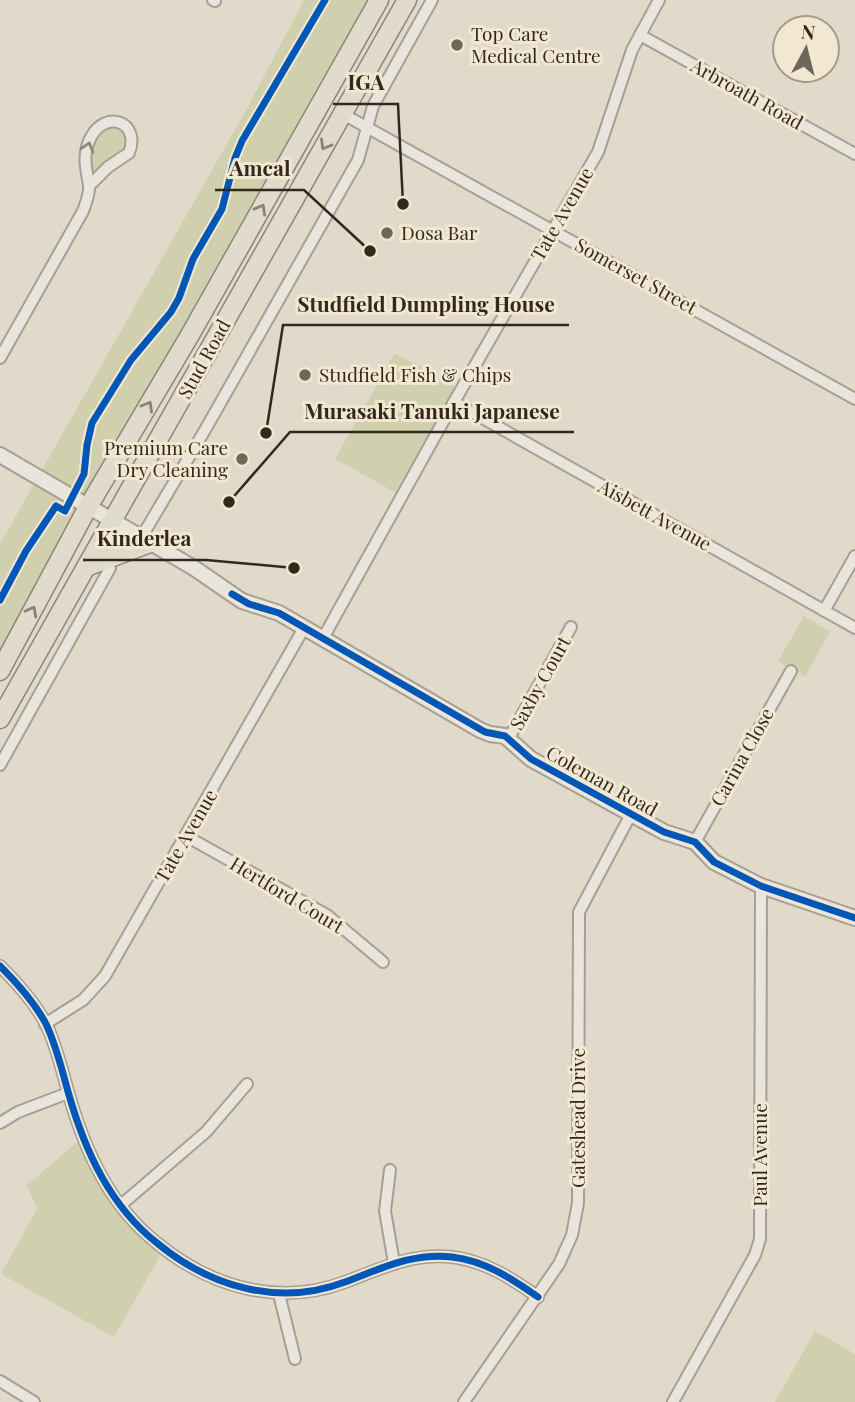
<svg xmlns="http://www.w3.org/2000/svg" width="855" height="1402" viewBox="0 0 855 1402" font-family="'Playfair Display',serif">
<style>
.green{fill:#d0d0ae}
.lines{fill:none;stroke-linecap:round;stroke-linejoin:round}
.minor-casing{stroke:#a69f95;stroke-width:14}
.tertiary-casing{stroke:#a69f95;stroke-width:18}
.primary-casing{stroke:#8b857b;stroke-width:21}
.minor{stroke:#eae5dc;stroke-width:10}
.tertiary{stroke:#eae5dc;stroke-width:14}
.primary{stroke:#e1dbce;stroke-width:18}
.cycleway-casing{stroke:#f2e8d1;stroke-width:11}
.cycleway{stroke:#0057b8;stroke-width:7}
.oneway{stroke:#8a8276}
.oneway2{stroke:#8e867d}
.poi-dot{fill:#70665b;stroke:#f2e8d1;stroke-width:2.5}
.labels{text-anchor:middle;stroke-width:6;stroke-linejoin:round;paint-order:stroke}
.poi-label{font-size:19px;fill:#33281e;stroke:#f2e8d1;text-anchor:start}
.street-label{font-size:19px;fill:#33281e;stroke:#f2e8d1}
.leader{fill:none;stroke:#33281e;stroke-width:2.5}
.callout-dot{fill:#33281e;stroke:#f2e8d1;stroke-width:2.5}
.callout-label{font-size:21px;text-anchor:middle;font-weight:bold;fill:#33281e;stroke:#f2e8d1;stroke-width:6;stroke-linejoin:round;paint-order:stroke}
</style>
<rect width="100%" height="100%" fill="#e1dacb"/>
<g class="green">
<path d="M304,0H375L0,666V544L245,112Z"/>
<path d="M121,123L131,148L89,186L84,161L96,130Z"/>
<path d="M395,353L461,390L402,496L335,459Z"/>
<path d="M804,616L830,631L805,677L778,661Z"/>
<path d="M82,1138L100,1175L164,1249L114,1337L1,1274L37,1209L27,1185Z"/>
<path d="M815,1331L855,1354V1402H775Z"/>
</g>
<g class="lines">
<g class="minor-casing">
<g id="minor">
<path d="M213,0L215,1"/>
<path d="M640,35L855,154"/>
<path d="M343,114L855,399"/>
<path d="M0,358L83,211C86,203 90,193 89,185C86,168 82,154 91,137C106,109 141,122 129,153L108,167L89,186"/>
<path d="M454,402L855,628"/>
<path d="M141,538L205,430L358,160L373,106L432,0"/>
<path d="M824,611L855,556"/>
<path d="M322,640L454,402L598,152L632,50L659,0"/>
<path d="M509,738L571,627"/>
<path d="M0,765L110,568"/>
<path d="M186,836L327,915L383,962"/>
<path d="M695,842L791,671"/>
<path d="M0,966C17,983 35,1003 46,1024C57,1047 62,1071 69,1095C85,1151 110,1206 157,1243C210,1287 279,1307 345,1282C380,1269 414,1252 452,1257C485,1261 511,1278 538,1297"/>
<path d="M45,1024L83,1000L105,976L304,628"/>
<path d="M0,1123L18,1112L68,1093"/>
<path d="M390,1170L385,1211L394,1263"/>
<path d="M121,1205L206,1132L247,1084"/>
<path d="M279,1294L295,1359"/>
<path d="M0,1381L34,1402"/>
<path d="M464,1402L559,1264L572,1235L578,1203L579,912L631,814"/>
<path d="M673,1402L755,1255L760,1239L761,886"/>
</g>
</g>
<g class="tertiary-casing">
<path id="tertiary" d="M0,455L194,568L242,601L279,613L480,730L490,734L505,736L531,759L664,832L695,842L714,862L761,886L855,918"/>
</g>
<g class="primary-casing">
<g id="primary">
<path d="M86,567L150,543"/>
<path d="M0,671L88,507L190,335L379,0"/>
<path d="M0,719L407,0"/>
</g>
</g>
<use href="#minor" class="minor"/>
<use href="#tertiary" class="tertiary"/>
<use href="#primary" class="primary"/>
<g class="cycleway-casing">
<g id="cycleway">
<path d="M232,594L249,604L279,613L485,732L505,736L531,759L664,832L695,842L714,862L761,886L855,918"/>
<path d="M0,600L26,551L56,506L65,511L84,474L87,445L92,423L131,360L171,312L179,298L193,259L222,209L235,158L242,141L325,0"/>
<path d="M0,966C17,983 35,1003 46,1024C57,1047 62,1071 69,1095C85,1151 110,1206 157,1243C210,1287 279,1307 345,1282C380,1269 414,1252 452,1257C485,1261 511,1278 538,1297"/>
</g>
</g>
<use href="#cycleway" class="cycleway"/>
</g>
<defs><path id="oneway-chevron" d="M-2-3.5L2.5 0L-2 3.5" fill="none" stroke-width="1.6" stroke-linecap="round" stroke-linejoin="round" transform="scale(1.75)"/></defs>
<g class="oneway">
<use href="#oneway-chevron" transform="translate(325 145) rotate(120)"/>
<use href="#oneway-chevron" transform="translate(261 209) rotate(-61)"/>
<use href="#oneway-chevron" transform="translate(148 406) rotate(-60)"/>
<use href="#oneway-chevron" transform="translate(32 611) rotate(-62)"/>
</g>
<use class="oneway2" href="#oneway-chevron" transform="translate(88 147) rotate(-73)"/>
<g class="poi-dot">
<circle cx="457" cy="45" r="7"/>
<circle cx="387" cy="233" r="7"/>
<circle cx="305" cy="375" r="7"/>
<circle cx="242" cy="459" r="7"/>
</g>
<g class="labels">
<g class="poi-label">
<text x="471" y="41">Top Care<tspan x="471" dy="22">Medical Centre</tspan></text>
<text x="401" y="240">Dosa Bar</text>
<text x="319" y="382">Studfield Fish &amp; Chips</text>
<text x="228" y="455" text-anchor="end">Premium Care<tspan x="228" dy="22">Dry Cleaning</tspan></text>
</g>
<g class="street-label">
<text transform="translate(747 94) rotate(29)" y="7">Arbroath Road</text>
<text transform="translate(562 214) rotate(-60)" y="7">Tate Avenue</text>
<text transform="translate(636 276) rotate(29)" y="7">Somerset Street</text>
<text transform="translate(204 359) rotate(-61)" y="7">Stud Road</text>
<text transform="translate(655 515) rotate(29)" y="7">Aisbett Avenue</text>
<text transform="translate(540 683) rotate(-61)" y="7">Saxby Court</text>
<text transform="translate(742 757) rotate(-61)" y="7">Carina Close</text>
<text transform="translate(602 781) rotate(29)" y="7">Coleman Road</text>
<text transform="translate(186 836) rotate(-60)" y="7">Tate Avenue</text>
<text transform="translate(287 895) rotate(31)" y="7">Hertford Court</text>
<text transform="translate(578 1118) rotate(-90)" y="7">Gateshead Drive</text>
<text transform="translate(760 1155) rotate(-90)" y="7">Paul Avenue</text>
</g>
</g>
<path class="leader" d="M403 204L398 104H333M370 251L304 190H215M266 433L283 325H569M229 502L290 432H574M294 568L206 560H83"/>
<g class="callout-dot">
<circle cx="403" cy="204" r="7"/>
<circle cx="370" cy="251" r="7"/>
<circle cx="266" cy="433" r="7"/>
<circle cx="229" cy="502" r="7"/>
<circle cx="294" cy="568" r="7"/>
</g>
<g class="callout-label">
<text x="366" y="90">IGA</text>
<text x="260" y="176">Amcal</text>
<text x="426" y="312">Studfield Dumpling House</text>
<text x="432" y="419">Murasaki Tanuki Japanese</text>
<text x="144" y="546">Kinderlea</text>
</g>
<g transform="translate(806 49) rotate(7)"><circle r="33" fill="#f2e8d1" stroke="#a69b89" stroke-width="2"/>
<path d="M0-5L12 26L0 18L-12 26Z" fill="#70665b"/>
<text y="-10" font-size="19" font-weight="bold" text-anchor="middle" fill="#33281e">N</text>
</g>
</svg>
